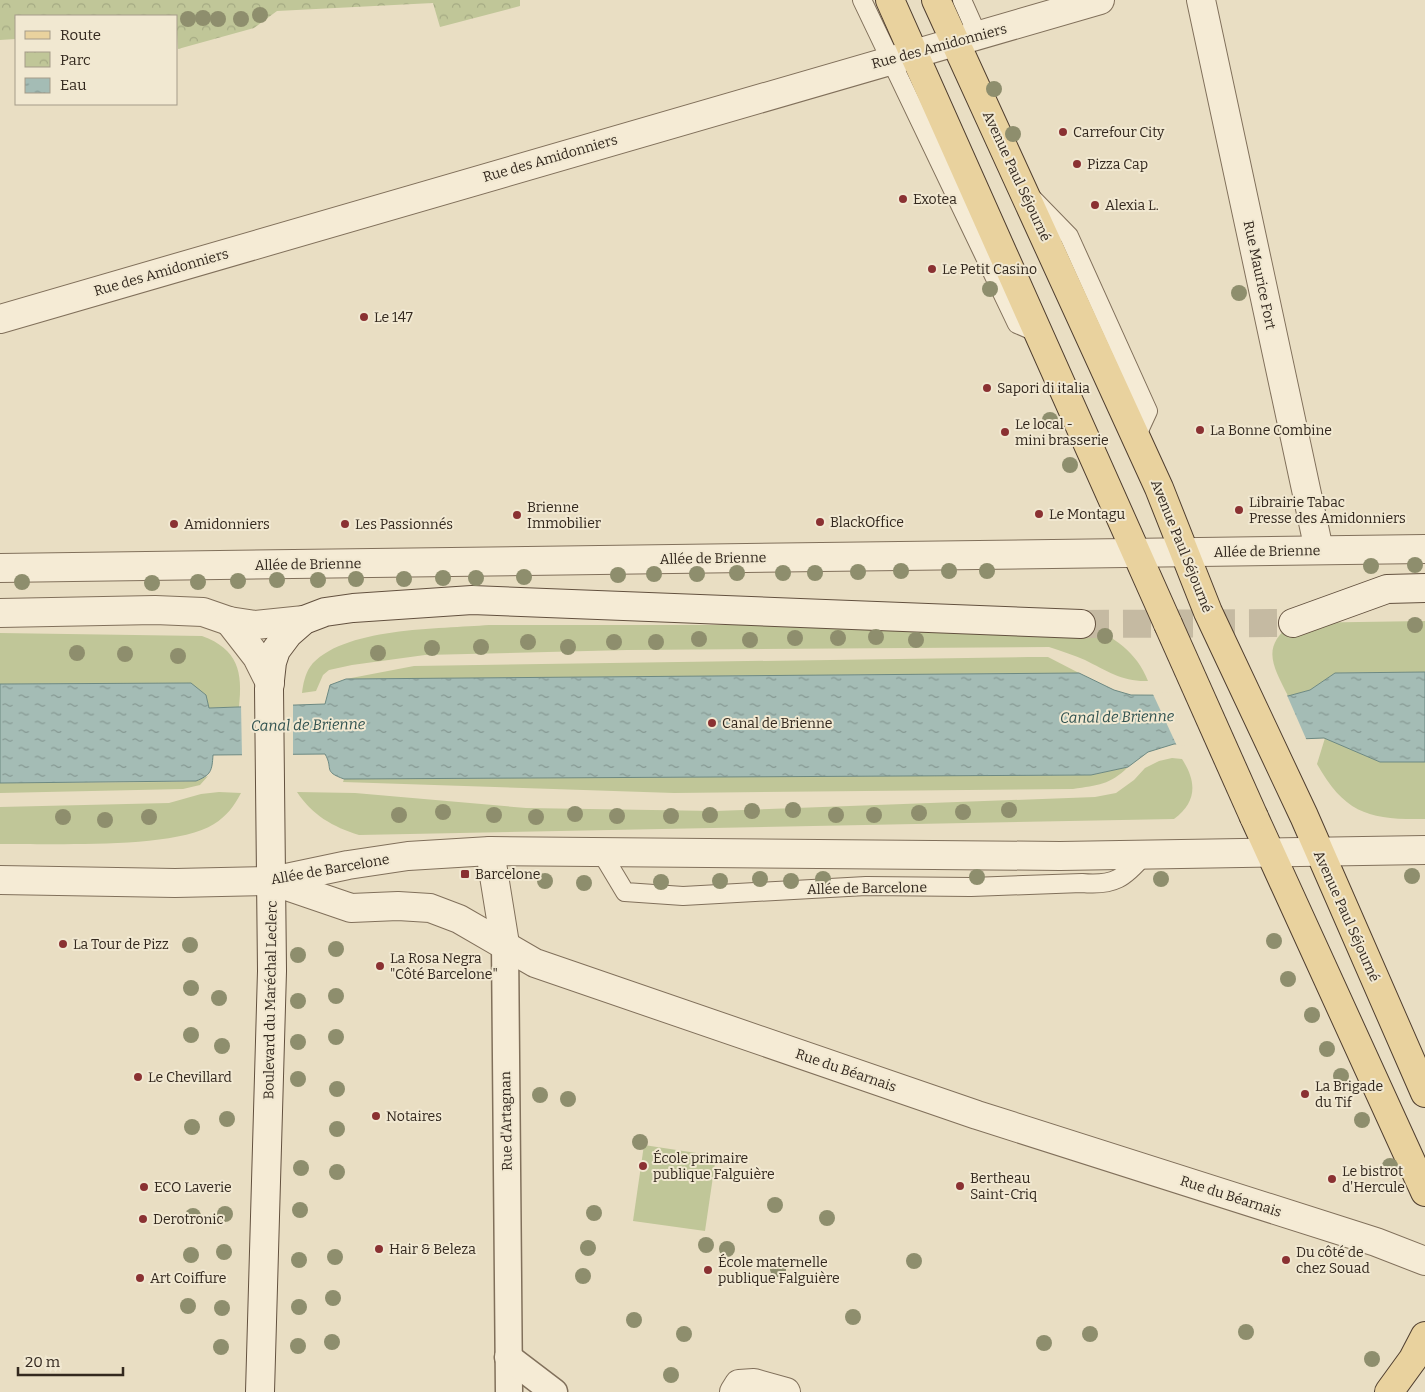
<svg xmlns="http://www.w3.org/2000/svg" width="1425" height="1392" viewBox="0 0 1425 1392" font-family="Bitter,serif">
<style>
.green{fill:#c0c698}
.park{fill:url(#park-crowns)}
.water{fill:url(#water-ripples);stroke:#6d8982}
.pier{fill:#e9dec3}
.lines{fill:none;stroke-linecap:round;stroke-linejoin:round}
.secondary-tunnel{stroke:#c5baa2;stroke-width:28;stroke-dasharray:28 14;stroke-linecap:butt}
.service-casing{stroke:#81705b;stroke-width:20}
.pedestrian-casing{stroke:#81705b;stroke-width:29}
.minor-casing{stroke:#81705b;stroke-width:30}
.tertiary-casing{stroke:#81705b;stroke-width:30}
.secondary-casing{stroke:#63513f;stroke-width:30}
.primary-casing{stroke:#4f3e2f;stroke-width:30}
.service{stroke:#f5ebd5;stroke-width:18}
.pedestrian{stroke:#f5ebd5;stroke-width:26}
.minor{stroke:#f5ebd5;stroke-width:28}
.tertiary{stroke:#f5ebd5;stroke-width:28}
.secondary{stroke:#f5ebd5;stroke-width:28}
.primary{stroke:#e9d29e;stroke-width:28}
.primary-bridge-casing{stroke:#4f3e2f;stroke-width:30;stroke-linecap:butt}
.primary-bridge{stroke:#e9d29e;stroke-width:28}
.tree{fill:#8e8e6d}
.poi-dot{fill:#8a3132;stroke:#f1e8d1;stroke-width:2}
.labels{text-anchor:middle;stroke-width:4;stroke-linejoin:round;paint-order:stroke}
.street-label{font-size:14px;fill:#33281e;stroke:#f1e8d1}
.poi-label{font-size:14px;fill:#33281e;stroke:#f1e8d1;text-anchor:start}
.water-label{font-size:15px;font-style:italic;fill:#2f514f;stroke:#f1e8d1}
</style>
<defs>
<pattern id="park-crowns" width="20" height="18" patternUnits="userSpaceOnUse" patternTransform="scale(1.25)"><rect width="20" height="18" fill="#c0c698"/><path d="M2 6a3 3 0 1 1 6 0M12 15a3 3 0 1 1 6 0" fill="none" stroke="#a5aa83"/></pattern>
<pattern id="water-ripples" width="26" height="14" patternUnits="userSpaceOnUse" patternTransform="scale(1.25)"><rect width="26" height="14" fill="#a4bcb5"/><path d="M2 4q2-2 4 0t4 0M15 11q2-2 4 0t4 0" fill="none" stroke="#869993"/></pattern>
</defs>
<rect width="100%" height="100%" fill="#e9dec3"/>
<g class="green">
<path d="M1425,621V672L1335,673L1310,690L1288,696C1273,665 1260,647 1293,623Z"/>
<path d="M489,625H1086C1113,636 1137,652 1148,681C1123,682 1107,671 1085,660C1074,655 1061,651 1049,647L627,650L425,655L352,665L329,670L323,675L316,691L302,693C303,685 305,674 310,667C340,627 441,629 489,625Z"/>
<path d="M0,633L202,636C238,649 243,672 239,707L208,708L206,695L190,683L0,684Z"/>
<path d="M1028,657H1048L1079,673L346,679L414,666Z"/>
<path d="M1325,738L1380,762H1425V819C1370,820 1345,814 1317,764Z"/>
<path d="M1172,758L1182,759C1197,782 1197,802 1174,819L359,835C333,827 312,815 297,792L355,793L526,808L715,811L1095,797L1116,793L1134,780L1145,768L1159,761Z"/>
<path d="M1128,767C1110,785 1098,785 1073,789L674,793L343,782L344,779L1091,775Z"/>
<path d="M208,776L200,785L183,789L0,793V783L173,782L196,781Z"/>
<path d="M219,792L241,793C234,806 227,816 214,824C173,850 51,843 0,844V807L169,803L201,794Z"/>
<path d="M644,1145L716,1156L705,1231L633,1221Z"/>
</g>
<path class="park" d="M0,0H520V6L440,27L433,3L277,11L254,28L178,49L176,16H16V39L0,40Z"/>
<path class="water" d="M1425,672V762H1380L1324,738L1174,744L1148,752L1128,767L1091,775L344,779C322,771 334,769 325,754L213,755C212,771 211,775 196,781L0,783V684L191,683L206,695L209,708L325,704L330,685L346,679L1079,673L1114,690L1131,695L1288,696L1310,690L1335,673Z"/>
<g class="pier">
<path d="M1152,692L1286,693L1307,741L1177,746Z"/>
<path d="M293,702V756L242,757L241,704Z"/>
</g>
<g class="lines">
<path class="secondary-tunnel" d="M1081,624L1293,623"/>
<g class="service-casing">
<g id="service">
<path d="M862,0L1017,324L1038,333"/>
<path d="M962,0L978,36"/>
<path d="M1033,199L1069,236L1148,411L1136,437"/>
<path d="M601,852L625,892L683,896L866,886L971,887L1082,883C1114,886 1125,878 1145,854"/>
</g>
</g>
<g class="pedestrian-casing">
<g id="pedestrian">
<path d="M505,944L509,1392"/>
<path d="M508,1357L554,1392"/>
</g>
</g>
<g class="minor-casing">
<g id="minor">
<path d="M1201,0L1319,550"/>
<path d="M0,319L1100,0"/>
<path d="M0,568L1425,549"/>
<path d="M0,613L155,610L203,612L229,621L255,625L304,620"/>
<path d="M229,621L257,657L270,683"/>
<path d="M490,851L505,944"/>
<path d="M272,881L351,908L398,906L430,908L459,919L535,963L977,1115L1376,1242L1425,1261"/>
<path d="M734,1392L739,1384L754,1383L786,1392"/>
</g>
</g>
<g class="tertiary-casing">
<path id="tertiary" d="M0,880L175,883L272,881L348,865L408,856L490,851L1060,856L1425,850"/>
</g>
<g class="secondary-casing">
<g id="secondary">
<path d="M1293,623L1387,589L1425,588"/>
<path d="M260,1392L272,971L269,689L272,662L276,650L288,634L304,620L325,612L353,608L472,600L1081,624"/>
</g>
</g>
<g class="primary-casing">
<g id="primary">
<path d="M890,0L1168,624"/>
<path d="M936,0L1159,488L1208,612L1304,816L1425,1093"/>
<path d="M1254,817L1425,1192"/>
<path d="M1389,1392L1413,1359L1425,1336"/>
</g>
</g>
<use href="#service" class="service"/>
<use href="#pedestrian" class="pedestrian"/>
<use href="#minor" class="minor"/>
<use href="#tertiary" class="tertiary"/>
<use href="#secondary" class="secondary"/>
<use href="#primary" class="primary"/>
<g class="primary-bridge-casing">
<path id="primary-bridge" d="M1168,624L1254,817"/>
</g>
<use href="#primary-bridge" class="primary-bridge"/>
</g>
<g class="tree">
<circle cx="260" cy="15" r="8"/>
<circle cx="203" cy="18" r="8"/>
<circle cx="188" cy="19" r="8"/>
<circle cx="218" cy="19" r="8"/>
<circle cx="241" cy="19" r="8"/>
<circle cx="994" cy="89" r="8"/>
<circle cx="1013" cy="134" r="8"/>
<circle cx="990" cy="289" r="8"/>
<circle cx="1239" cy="293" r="8"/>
<circle cx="1050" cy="420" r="8"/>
<circle cx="1070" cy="465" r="8"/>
<circle cx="1415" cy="565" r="8"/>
<circle cx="1371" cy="566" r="8"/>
<circle cx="901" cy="571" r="8"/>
<circle cx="949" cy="571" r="8"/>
<circle cx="987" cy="571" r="8"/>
<circle cx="858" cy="572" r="8"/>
<circle cx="737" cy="573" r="8"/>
<circle cx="783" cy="573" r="8"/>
<circle cx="815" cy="573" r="8"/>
<circle cx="654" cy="574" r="8"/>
<circle cx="697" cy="574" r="8"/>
<circle cx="618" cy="575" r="8"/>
<circle cx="524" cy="577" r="8"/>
<circle cx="443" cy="578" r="8"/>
<circle cx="476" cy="578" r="8"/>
<circle cx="356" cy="579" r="8"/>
<circle cx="404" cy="579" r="8"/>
<circle cx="277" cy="580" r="8"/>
<circle cx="318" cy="580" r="8"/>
<circle cx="238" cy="581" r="8"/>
<circle cx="22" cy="582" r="8"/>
<circle cx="198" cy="582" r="8"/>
<circle cx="152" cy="583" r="8"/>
<circle cx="1415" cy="625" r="8"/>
<circle cx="1105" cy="636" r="8"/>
<circle cx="876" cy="637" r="8"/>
<circle cx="795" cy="638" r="8"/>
<circle cx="838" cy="638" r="8"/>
<circle cx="699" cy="639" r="8"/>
<circle cx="750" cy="640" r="8"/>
<circle cx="916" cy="640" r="8"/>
<circle cx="528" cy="642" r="8"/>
<circle cx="614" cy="642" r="8"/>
<circle cx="656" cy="642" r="8"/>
<circle cx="481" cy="647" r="8"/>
<circle cx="568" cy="647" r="8"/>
<circle cx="432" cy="648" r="8"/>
<circle cx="77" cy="653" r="8"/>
<circle cx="378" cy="653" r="8"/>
<circle cx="125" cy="654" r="8"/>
<circle cx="178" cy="656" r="8"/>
<circle cx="793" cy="810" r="8"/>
<circle cx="1009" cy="810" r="8"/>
<circle cx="752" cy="811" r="8"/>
<circle cx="443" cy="812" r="8"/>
<circle cx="963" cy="812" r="8"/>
<circle cx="919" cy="813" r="8"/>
<circle cx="575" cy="814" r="8"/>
<circle cx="399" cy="815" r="8"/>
<circle cx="494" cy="815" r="8"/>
<circle cx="710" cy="815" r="8"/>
<circle cx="836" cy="815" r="8"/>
<circle cx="874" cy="815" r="8"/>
<circle cx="617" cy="816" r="8"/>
<circle cx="671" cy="816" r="8"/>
<circle cx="63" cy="817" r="8"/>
<circle cx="149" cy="817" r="8"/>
<circle cx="536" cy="817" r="8"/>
<circle cx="105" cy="820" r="8"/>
<circle cx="1412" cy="876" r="8"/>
<circle cx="977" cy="877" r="8"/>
<circle cx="760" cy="879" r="8"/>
<circle cx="823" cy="879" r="8"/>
<circle cx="1161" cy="879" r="8"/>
<circle cx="545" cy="881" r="8"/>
<circle cx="720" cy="881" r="8"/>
<circle cx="791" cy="881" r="8"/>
<circle cx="661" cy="882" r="8"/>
<circle cx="584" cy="883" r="8"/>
<circle cx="1274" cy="941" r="8"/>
<circle cx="190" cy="945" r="8"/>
<circle cx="336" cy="949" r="8"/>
<circle cx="298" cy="955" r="8"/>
<circle cx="1288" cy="979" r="8"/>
<circle cx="191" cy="988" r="8"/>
<circle cx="336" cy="996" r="8"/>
<circle cx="219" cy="998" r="8"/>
<circle cx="298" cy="1001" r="8"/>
<circle cx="1312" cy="1015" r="8"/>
<circle cx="191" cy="1035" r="8"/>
<circle cx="336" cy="1037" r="8"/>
<circle cx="298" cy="1042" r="8"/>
<circle cx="222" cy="1046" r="8"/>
<circle cx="1327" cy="1049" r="8"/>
<circle cx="1341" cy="1076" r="8"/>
<circle cx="298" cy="1079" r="8"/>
<circle cx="337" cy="1089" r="8"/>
<circle cx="540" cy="1095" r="8"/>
<circle cx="568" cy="1099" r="8"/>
<circle cx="227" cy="1119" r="8"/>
<circle cx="1362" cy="1120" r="8"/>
<circle cx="192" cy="1127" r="8"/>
<circle cx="337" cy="1129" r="8"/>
<circle cx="640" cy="1142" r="8"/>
<circle cx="1390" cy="1166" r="8"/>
<circle cx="301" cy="1168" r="8"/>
<circle cx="337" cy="1172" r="8"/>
<circle cx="775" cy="1205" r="8"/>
<circle cx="300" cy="1210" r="8"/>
<circle cx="594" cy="1213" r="8"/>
<circle cx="225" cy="1214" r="8"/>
<circle cx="193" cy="1216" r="8"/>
<circle cx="827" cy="1218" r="8"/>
<circle cx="706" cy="1245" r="8"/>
<circle cx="588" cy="1248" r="8"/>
<circle cx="727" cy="1249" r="8"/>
<circle cx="224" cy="1252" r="8"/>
<circle cx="191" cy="1255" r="8"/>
<circle cx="335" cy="1257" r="8"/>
<circle cx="299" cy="1260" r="8"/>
<circle cx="914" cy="1261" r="8"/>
<circle cx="778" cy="1269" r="8"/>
<circle cx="583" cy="1276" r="8"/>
<circle cx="333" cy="1298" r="8"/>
<circle cx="188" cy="1306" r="8"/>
<circle cx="299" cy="1307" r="8"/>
<circle cx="222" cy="1308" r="8"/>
<circle cx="853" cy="1317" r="8"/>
<circle cx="634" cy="1320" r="8"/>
<circle cx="1246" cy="1332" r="8"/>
<circle cx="684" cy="1334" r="8"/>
<circle cx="1090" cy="1334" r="8"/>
<circle cx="332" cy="1342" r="8"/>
<circle cx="1044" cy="1343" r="8"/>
<circle cx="298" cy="1346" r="8"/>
<circle cx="221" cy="1347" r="8"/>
<circle cx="1372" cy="1359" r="8"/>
<circle cx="671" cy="1375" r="8"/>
</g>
<g class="poi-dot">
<circle cx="1063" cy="132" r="5"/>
<circle cx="1077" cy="164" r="5"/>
<circle cx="903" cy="199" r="5"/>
<circle cx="1095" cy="205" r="5"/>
<circle cx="932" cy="269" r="5"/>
<circle cx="364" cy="317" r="5"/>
<circle cx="987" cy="388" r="5"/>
<circle cx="1200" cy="430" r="5"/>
<circle cx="1005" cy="432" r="5"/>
<circle cx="1239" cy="510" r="5"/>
<circle cx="1039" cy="514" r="5"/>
<circle cx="517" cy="515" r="5"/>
<circle cx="820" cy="522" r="5"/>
<circle cx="174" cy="524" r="5"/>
<circle cx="345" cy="524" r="5"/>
<circle cx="712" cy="723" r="5"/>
<rect x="460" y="869" width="10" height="10" rx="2.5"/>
<circle cx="63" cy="944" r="5"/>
<circle cx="380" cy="966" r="5"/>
<circle cx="138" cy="1077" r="5"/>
<circle cx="1305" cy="1094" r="5"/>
<circle cx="376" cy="1116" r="5"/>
<circle cx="643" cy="1166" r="5"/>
<circle cx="1332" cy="1179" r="5"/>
<circle cx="960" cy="1186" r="5"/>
<circle cx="144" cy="1187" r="5"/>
<circle cx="143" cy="1219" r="5"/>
<circle cx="379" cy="1249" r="5"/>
<circle cx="1286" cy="1260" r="5"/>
<circle cx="708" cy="1270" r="5"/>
<circle cx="140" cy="1278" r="5"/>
</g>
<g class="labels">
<g class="street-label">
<text transform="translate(939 46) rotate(-15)" y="5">Rue des Amidonniers</text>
<text transform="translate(550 158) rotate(-16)" y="5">Rue des Amidonniers</text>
<text transform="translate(1017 176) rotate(65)" y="5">Avenue Paul Séjourné</text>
<text transform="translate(161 272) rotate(-16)" y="5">Rue des Amidonniers</text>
<text transform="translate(1260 275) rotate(78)" y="5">Rue Maurice Fort</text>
<text transform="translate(1182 546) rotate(68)" y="5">Avenue Paul Séjourné</text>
<text transform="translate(1267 551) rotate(-1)" y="5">Allée de Brienne</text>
<text transform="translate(713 558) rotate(-1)" y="5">Allée de Brienne</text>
<text transform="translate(308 564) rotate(-1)" y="5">Allée de Brienne</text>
<text transform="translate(330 869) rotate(-10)" y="5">Allée de Barcelone</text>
<text transform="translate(867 888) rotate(-1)" y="5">Allée de Barcelone</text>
<text transform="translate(1347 916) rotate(66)" y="5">Avenue Paul Séjourné</text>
<text transform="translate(270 1000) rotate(-89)" y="5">Boulevard du Maréchal Leclerc</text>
<text transform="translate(846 1070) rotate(19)" y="5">Rue du Béarnais</text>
<text transform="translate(506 1121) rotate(-91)" y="5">Rue d'Artagnan</text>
<text transform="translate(1231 1196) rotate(18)" y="5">Rue du Béarnais</text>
</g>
<g class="poi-label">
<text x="1073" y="137">Carrefour City</text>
<text x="1087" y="169">Pizza Cap</text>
<text x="913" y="204">Exotea</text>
<text x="1105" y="210">Alexia L.</text>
<text x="942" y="274">Le Petit Casino</text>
<text x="374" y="322">Le 147</text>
<text x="997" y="393">Sapori di italia</text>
<text x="1015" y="429">Le local -<tspan x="1015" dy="16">mini brasserie</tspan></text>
<text x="1210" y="435">La Bonne Combine</text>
<text x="1249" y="507">Librairie Tabac<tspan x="1249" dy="16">Presse des Amidonniers</tspan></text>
<text x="527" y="512">Brienne<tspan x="527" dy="16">Immobilier</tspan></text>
<text x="1049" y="519">Le Montagu</text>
<text x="830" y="527">BlackOffice</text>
<text x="184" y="529">Amidonniers</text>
<text x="355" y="529">Les Passionnés</text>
<text x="722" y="728">Canal de Brienne</text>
<text x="475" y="879">Barcelone</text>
<text x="73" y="949">La Tour de Pizz</text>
<text x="390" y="963">La Rosa Negra<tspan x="390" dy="16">"Côté Barcelone"</tspan></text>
<text x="148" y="1082">Le Chevillard</text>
<text x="1315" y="1091">La Brigade<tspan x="1315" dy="16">du Tif</tspan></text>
<text x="386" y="1121">Notaires</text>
<text x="653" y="1163">École primaire<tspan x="653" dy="16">publique Falguière</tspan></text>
<text x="1342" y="1176">Le bistrot<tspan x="1342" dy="16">d'Hercule</tspan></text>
<text x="970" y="1183">Bertheau<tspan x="970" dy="16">Saint-Criq</tspan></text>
<text x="154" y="1192">ECO Laverie</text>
<text x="153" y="1224">Derotronic</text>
<text x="389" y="1254">Hair &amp; Beleza</text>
<text x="1296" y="1257">Du côté de<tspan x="1296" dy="16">chez Souad</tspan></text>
<text x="718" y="1267">École maternelle<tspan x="718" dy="16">publique Falguière</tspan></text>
<text x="150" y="1283">Art Coiffure</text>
</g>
<g class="water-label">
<text transform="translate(1117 717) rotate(-1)" y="5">Canal de Brienne</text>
<text transform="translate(308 725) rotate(-1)" y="5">Canal de Brienne</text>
</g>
</g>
<rect x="15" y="15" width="162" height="90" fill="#f1e8d1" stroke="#a59b89"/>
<rect x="25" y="31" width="25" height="8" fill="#e9d29e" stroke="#a59b89"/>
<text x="60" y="40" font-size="15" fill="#33281e">Route</text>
<rect x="25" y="52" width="25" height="15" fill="url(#park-crowns)" stroke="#a59b89"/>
<text x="60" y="65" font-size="15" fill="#33281e">Parc</text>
<rect x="25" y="78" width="25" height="15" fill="url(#water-ripples)" stroke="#a59b89"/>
<text x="60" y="90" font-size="15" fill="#33281e">Eau</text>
<path d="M18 1367v8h105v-8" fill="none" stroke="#33281e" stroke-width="2.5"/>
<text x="25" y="1367" font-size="15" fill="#33281e" stroke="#f1e8d1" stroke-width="4" paint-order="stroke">20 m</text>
</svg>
